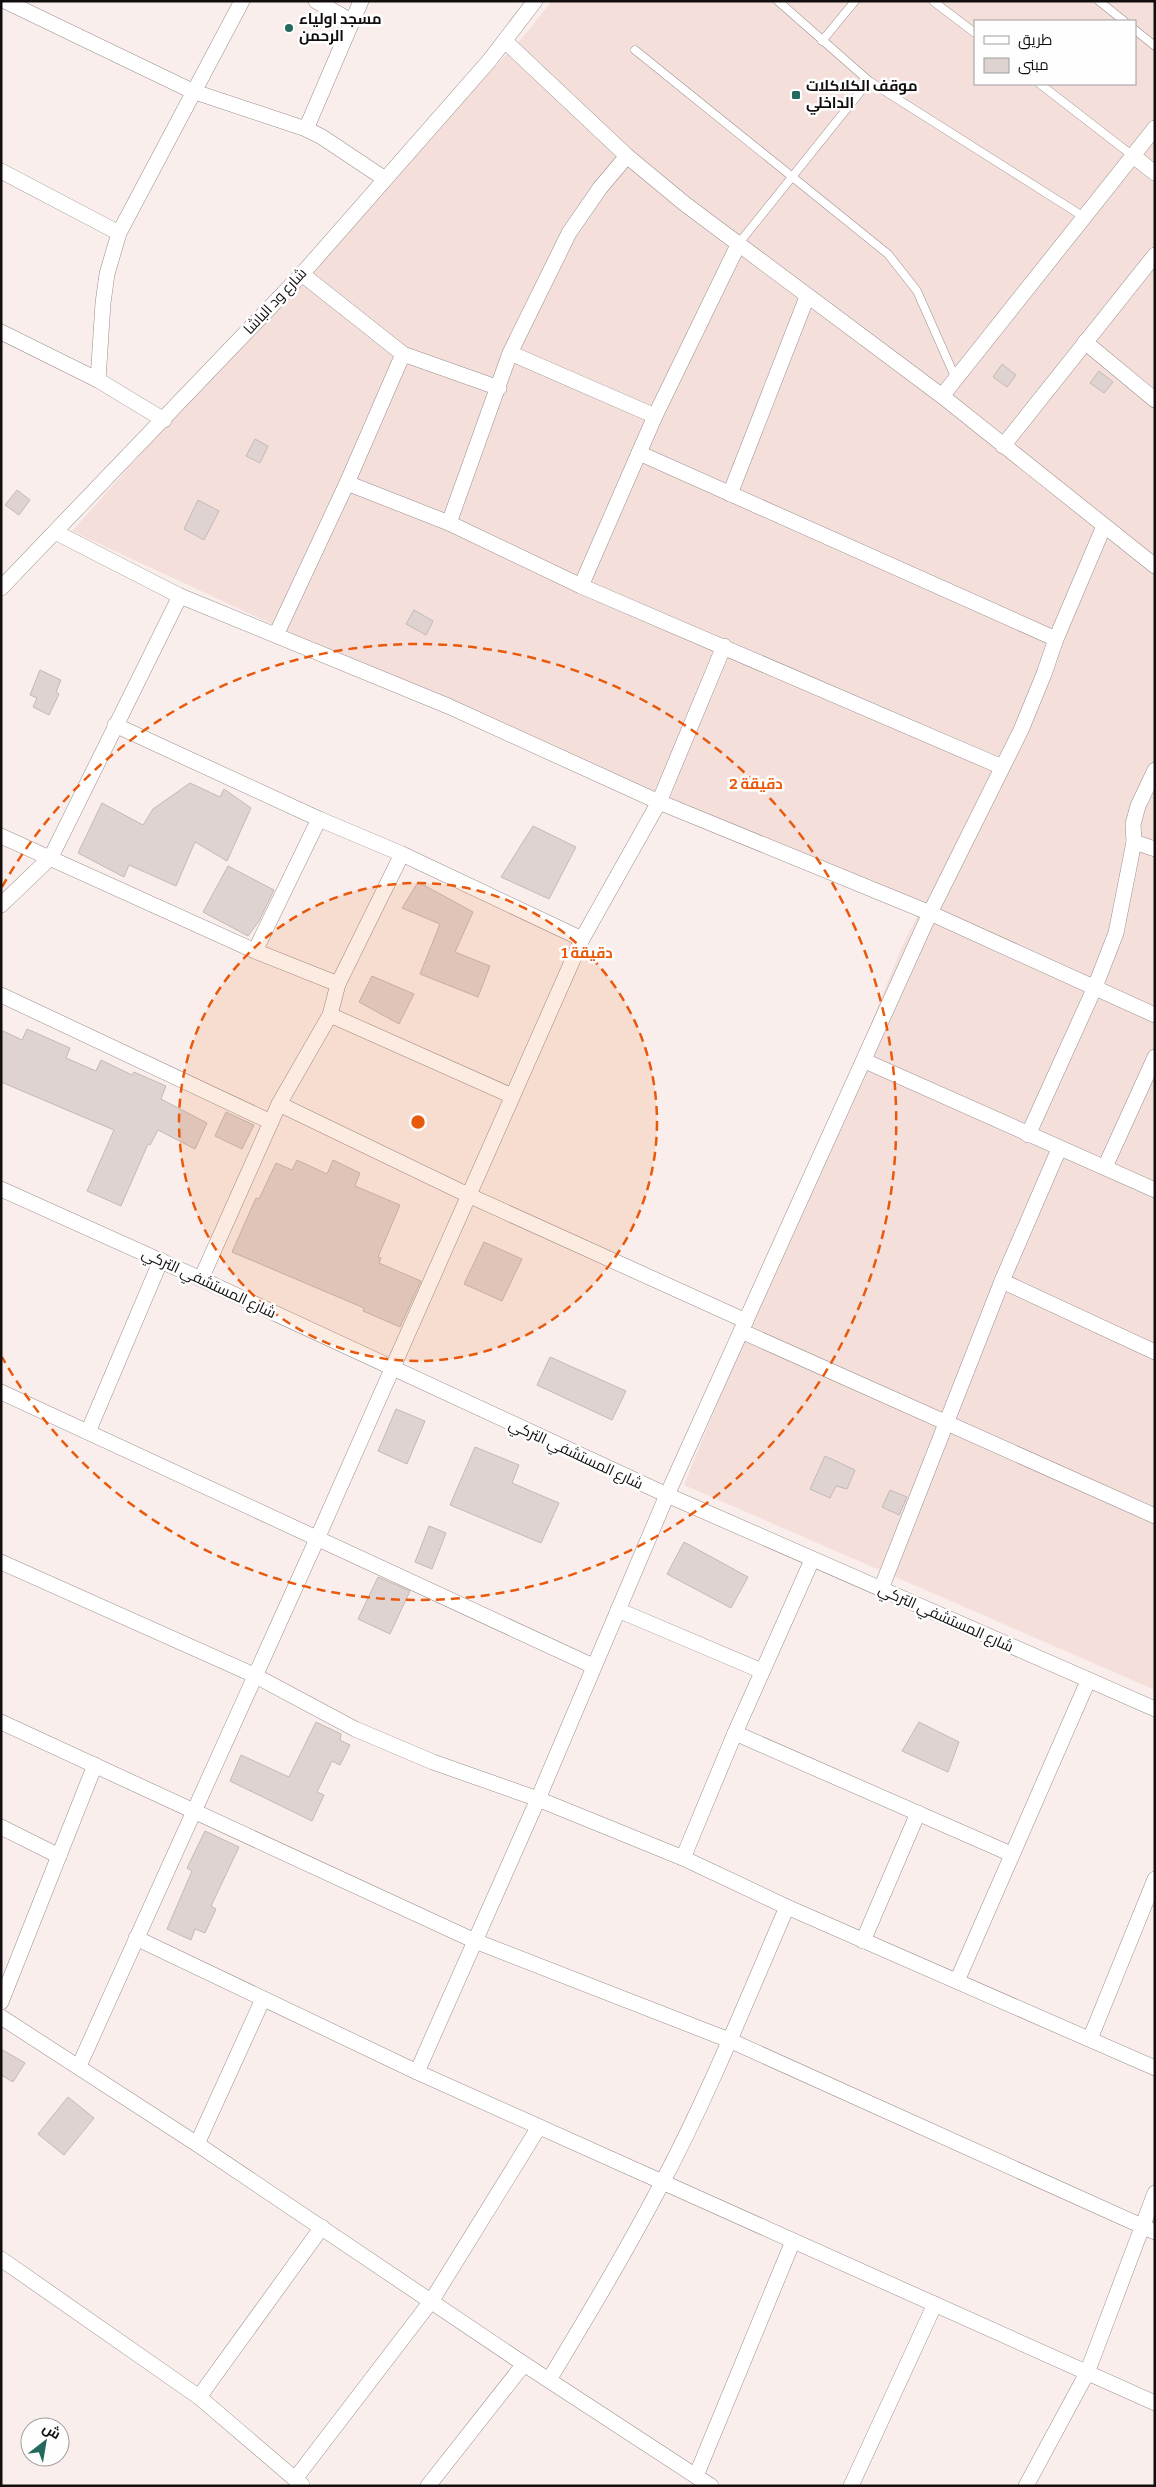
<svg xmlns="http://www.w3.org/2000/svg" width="1156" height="2487" viewBox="0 0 1156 2487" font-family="Bitter,Cairo,serif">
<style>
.built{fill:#f4dfdb;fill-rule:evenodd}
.building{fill:#ded3d0;stroke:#c4b9b7}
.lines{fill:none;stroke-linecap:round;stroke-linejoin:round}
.lane-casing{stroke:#9a8f8d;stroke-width:9}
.street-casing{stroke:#9a8f8d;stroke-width:16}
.lane{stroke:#fff;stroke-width:8}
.street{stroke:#fff;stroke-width:15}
.ring{fill:none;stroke:#e8590c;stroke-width:2.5;stroke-dasharray:9 6}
.poi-dot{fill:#23695d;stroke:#fefefe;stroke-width:2}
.labels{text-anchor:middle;stroke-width:5;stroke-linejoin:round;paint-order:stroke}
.poi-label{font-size:15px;font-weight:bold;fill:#120e0e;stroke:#fefefe;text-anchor:start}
.street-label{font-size:15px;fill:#120e0e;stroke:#fefefe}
.centre{fill:#e8590c;stroke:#fefefe;stroke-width:2.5}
.ring-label{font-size:15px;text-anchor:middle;font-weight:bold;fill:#e8590c;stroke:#fefefe;stroke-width:5;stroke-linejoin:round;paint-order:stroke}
</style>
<rect width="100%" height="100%" fill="#faeeec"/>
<path class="built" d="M552,1H1155V1690L684,1485L901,949L918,914L570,763L72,531L360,209L523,37ZM975,21H1135V84H975Z"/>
<g class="building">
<path d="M1002,364L1016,375L1007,387L993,377Z"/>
<path d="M1099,371L1113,382L1104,393L1090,383Z"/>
<path d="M255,439L268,446L260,463L246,456Z"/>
<path d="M17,490L30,500L19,515L5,505Z"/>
<path d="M198,500L219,511L204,540L184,529Z"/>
<path d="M414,610L433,621L426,635L406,624Z"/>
<path d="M40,670L61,680L56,692L59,694L49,715L33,707L37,698L30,695Z"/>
<path d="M190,783L220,797L224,789L251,808L227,861L195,842L176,886L129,865L124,877L78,853L102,803L143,825L153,809Z"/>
<path d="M533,826L576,847L549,899L501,877Z"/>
<path d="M228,866L274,890L259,921L248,936L203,912Z"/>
<path d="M418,882L473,912L455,952L490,966L478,997L420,974L440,924L402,908Z"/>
<path d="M372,976L414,994L399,1024L359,1002Z"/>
<path d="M27,1029L70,1048L66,1058L96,1071L101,1060L132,1075L134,1072L166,1086L161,1099L207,1123L195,1149L158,1130L150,1145L148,1144L121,1206L87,1191L114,1130L1,1082V1030L22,1040Z"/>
<path d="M226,1112L254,1125L242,1149L215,1136Z"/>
<path d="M297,1160L327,1174L333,1160L360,1173L355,1186L400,1205L378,1257L381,1258L379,1263L421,1281L400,1327L363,1311L364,1308L232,1252L256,1198L259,1199L276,1163L292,1170Z"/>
<path d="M484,1242L522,1259L502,1301L464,1284Z"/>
<path d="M550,1357L626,1391L612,1420L537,1385Z"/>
<path d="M396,1409L425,1421L407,1464L378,1451Z"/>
<path d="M475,1447L519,1465L512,1483L559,1503L541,1543L450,1505Z"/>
<path d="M825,1456L855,1470L847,1489L836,1486L830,1498L810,1489Z"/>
<path d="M890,1490L907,1497L899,1515L882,1507Z"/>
<path d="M429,1526L446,1533L432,1569L415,1562Z"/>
<path d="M684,1542L748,1577L731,1608L667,1574Z"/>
<path d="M378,1577L410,1591L390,1634L358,1619Z"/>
<path d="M316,1722L341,1734L340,1740L350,1745L340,1765L332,1761L317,1792L324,1795L312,1821L230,1781L241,1755L289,1777Z"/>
<path d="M919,1722L959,1742L948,1772L902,1751Z"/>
<path d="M205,1831L239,1847L211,1906L216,1909L205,1933L195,1929L191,1940L167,1929L192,1871L187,1868Z"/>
<path d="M1,2049L25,2063L13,2082L1,2075Z"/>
<path d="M68,2097L94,2118L64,2155L38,2134Z"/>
</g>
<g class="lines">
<g class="lane-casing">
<g id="lane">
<path d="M778,1L869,81L1084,217"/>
<path d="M933,1L975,33"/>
<path d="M1099,1L1124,21"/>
<path d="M1135,30L1155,46"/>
<path d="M822,41L855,1"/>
<path d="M635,50L888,254L917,291L956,379"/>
<path d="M1040,84L1133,156"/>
<path d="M739,243L869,81"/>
</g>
</g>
<g class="street-casing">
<g id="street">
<path d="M5,1L192,91L306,129L322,137L385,179"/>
<path d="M316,1L351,21"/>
<path d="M505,41L627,156L685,204L942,396L1155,566"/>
<path d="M306,129L361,1"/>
<path d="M1133,156L1155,173"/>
<path d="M1,171L119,233"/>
<path d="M302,274L403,354L499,388"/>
<path d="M1,332L98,380L164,420"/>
<path d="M1085,342L1155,400"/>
<path d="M510,353L655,416"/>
<path d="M98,380L103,303L107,274L119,233L242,1"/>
<path d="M942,396L1155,128"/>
<path d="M1003,446L1155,255"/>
<path d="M639,453L1056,639"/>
<path d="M347,483L449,523L581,586L1002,767"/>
<path d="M730,494L807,297"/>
<path d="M449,523L510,353L569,233L600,188L627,156"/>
<path d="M55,532L180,596L448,706L659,802L930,913L1155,1015"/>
<path d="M581,586L655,416L739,243"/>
<path d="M1,588L302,274L489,61L535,1"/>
<path d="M276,635L347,483L403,354"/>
<path d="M115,725L319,819L402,854L582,939"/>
<path d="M1,836L255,951L338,984"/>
<path d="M1134,842L1155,849"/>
<path d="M1,905L51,857L180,596"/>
<path d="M255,951L319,819"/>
<path d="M1,995L271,1122"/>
<path d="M330,1015L512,1096"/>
<path d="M865,1061L1155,1190"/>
<path d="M279,1104L468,1195L746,1321"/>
<path d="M1028,1135L1095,987L1116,933L1134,842L1133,824L1138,806L1155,770"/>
<path d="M1105,1167L1155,1057"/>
<path d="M1,1189L201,1279L667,1495L1155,1709"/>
<path d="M201,1279L279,1104L330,1015L338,984L402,854"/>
<path d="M1002,1281L1155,1352"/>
<path d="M741,1331L1155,1516"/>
<path d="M1,1392L593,1666"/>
<path d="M88,1432L161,1260"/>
<path d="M1,1562L254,1675L355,1729L433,1762L538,1799L683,1858L787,1907L1155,2068"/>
<path d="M881,1589L1002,1281L1059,1149"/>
<path d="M618,1610L762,1671"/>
<path d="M1,1722L475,1941L729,2040L1155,2232"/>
<path d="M735,1733L812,1560"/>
<path d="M1,1827L59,1856"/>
<path d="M683,1858L735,1733L1011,1854"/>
<path d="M136,1938L417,2072L1155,2403"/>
<path d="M863,1941L918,1813"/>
<path d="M957,1981L1088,1681"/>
<path d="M1,2002L95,1765"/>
<path d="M1,2017L197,2144L524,2364L711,2486"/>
<path d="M1090,2039L1155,1879"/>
<path d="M79,2066L317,1539L582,939L659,802L724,646"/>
<path d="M417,2072L538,1799L667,1495L930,913L1021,730L1044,674L1056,639L1104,526"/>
<path d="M197,2144L263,1999"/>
<path d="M1,2259L199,2397L302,2485"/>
<path d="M549,2380C588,2315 627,2250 662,2183C709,2094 747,1999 787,1907"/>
<path d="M199,2397L322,2227"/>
<path d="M696,2476L793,2241"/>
<path d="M295,2479L432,2300L539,2127"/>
<path d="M428,2486L524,2364"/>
<path d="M851,2486L935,2304"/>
<path d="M1026,2486L1087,2373L1155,2193"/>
</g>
</g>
<use href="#lane" class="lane"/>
<use href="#street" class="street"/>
</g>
<circle cx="418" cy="1122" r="239" fill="#e8590c" fill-opacity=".12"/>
<g class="ring">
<circle cx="418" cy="1122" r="239"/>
<path d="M2 887A478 478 0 1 1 2 1357"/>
</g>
<g class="poi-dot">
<circle cx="289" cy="28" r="5"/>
<rect x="791" y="90" width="10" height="10" rx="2.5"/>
</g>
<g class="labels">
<g class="poi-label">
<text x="299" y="24">مسجد اولياء<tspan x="299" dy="17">الرحمن</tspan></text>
<text x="806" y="91">موقف الكلاكلات<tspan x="806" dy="17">الداخلي</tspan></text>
</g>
<g class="street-label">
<text transform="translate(275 301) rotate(-47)" y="5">شارع ود الباشا</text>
<text transform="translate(209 1283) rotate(25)" y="5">شارع المستشفي التركي</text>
<text transform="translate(576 1454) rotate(25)" y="5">شارع المستشفي التركي</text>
<text transform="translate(946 1618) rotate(24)" y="5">شارع المستشفي التركي</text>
</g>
</g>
<circle cx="418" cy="1122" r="8" class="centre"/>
<g class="ring-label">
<text x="756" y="789">2 دقيقة</text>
<text x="587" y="958">1 دقيقة</text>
</g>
<rect width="1156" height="2487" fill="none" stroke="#120e0e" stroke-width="5"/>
<rect x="974" y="20" width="162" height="65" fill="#fefefe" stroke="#a09e9e"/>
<rect x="984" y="36" width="25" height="8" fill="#ffffff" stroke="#a09e9e"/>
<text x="1018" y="45" font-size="15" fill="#120e0e">طريق</text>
<rect x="984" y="58" width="25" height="15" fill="#ded3d0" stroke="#a09e9e"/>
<text x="1018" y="70" font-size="15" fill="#120e0e">مبنى</text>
<g transform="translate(45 2442) rotate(31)"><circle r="24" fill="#fefefe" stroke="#a09e9e"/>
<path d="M0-4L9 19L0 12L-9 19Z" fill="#23695d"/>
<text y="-8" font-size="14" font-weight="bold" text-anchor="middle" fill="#120e0e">ش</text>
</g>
</svg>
